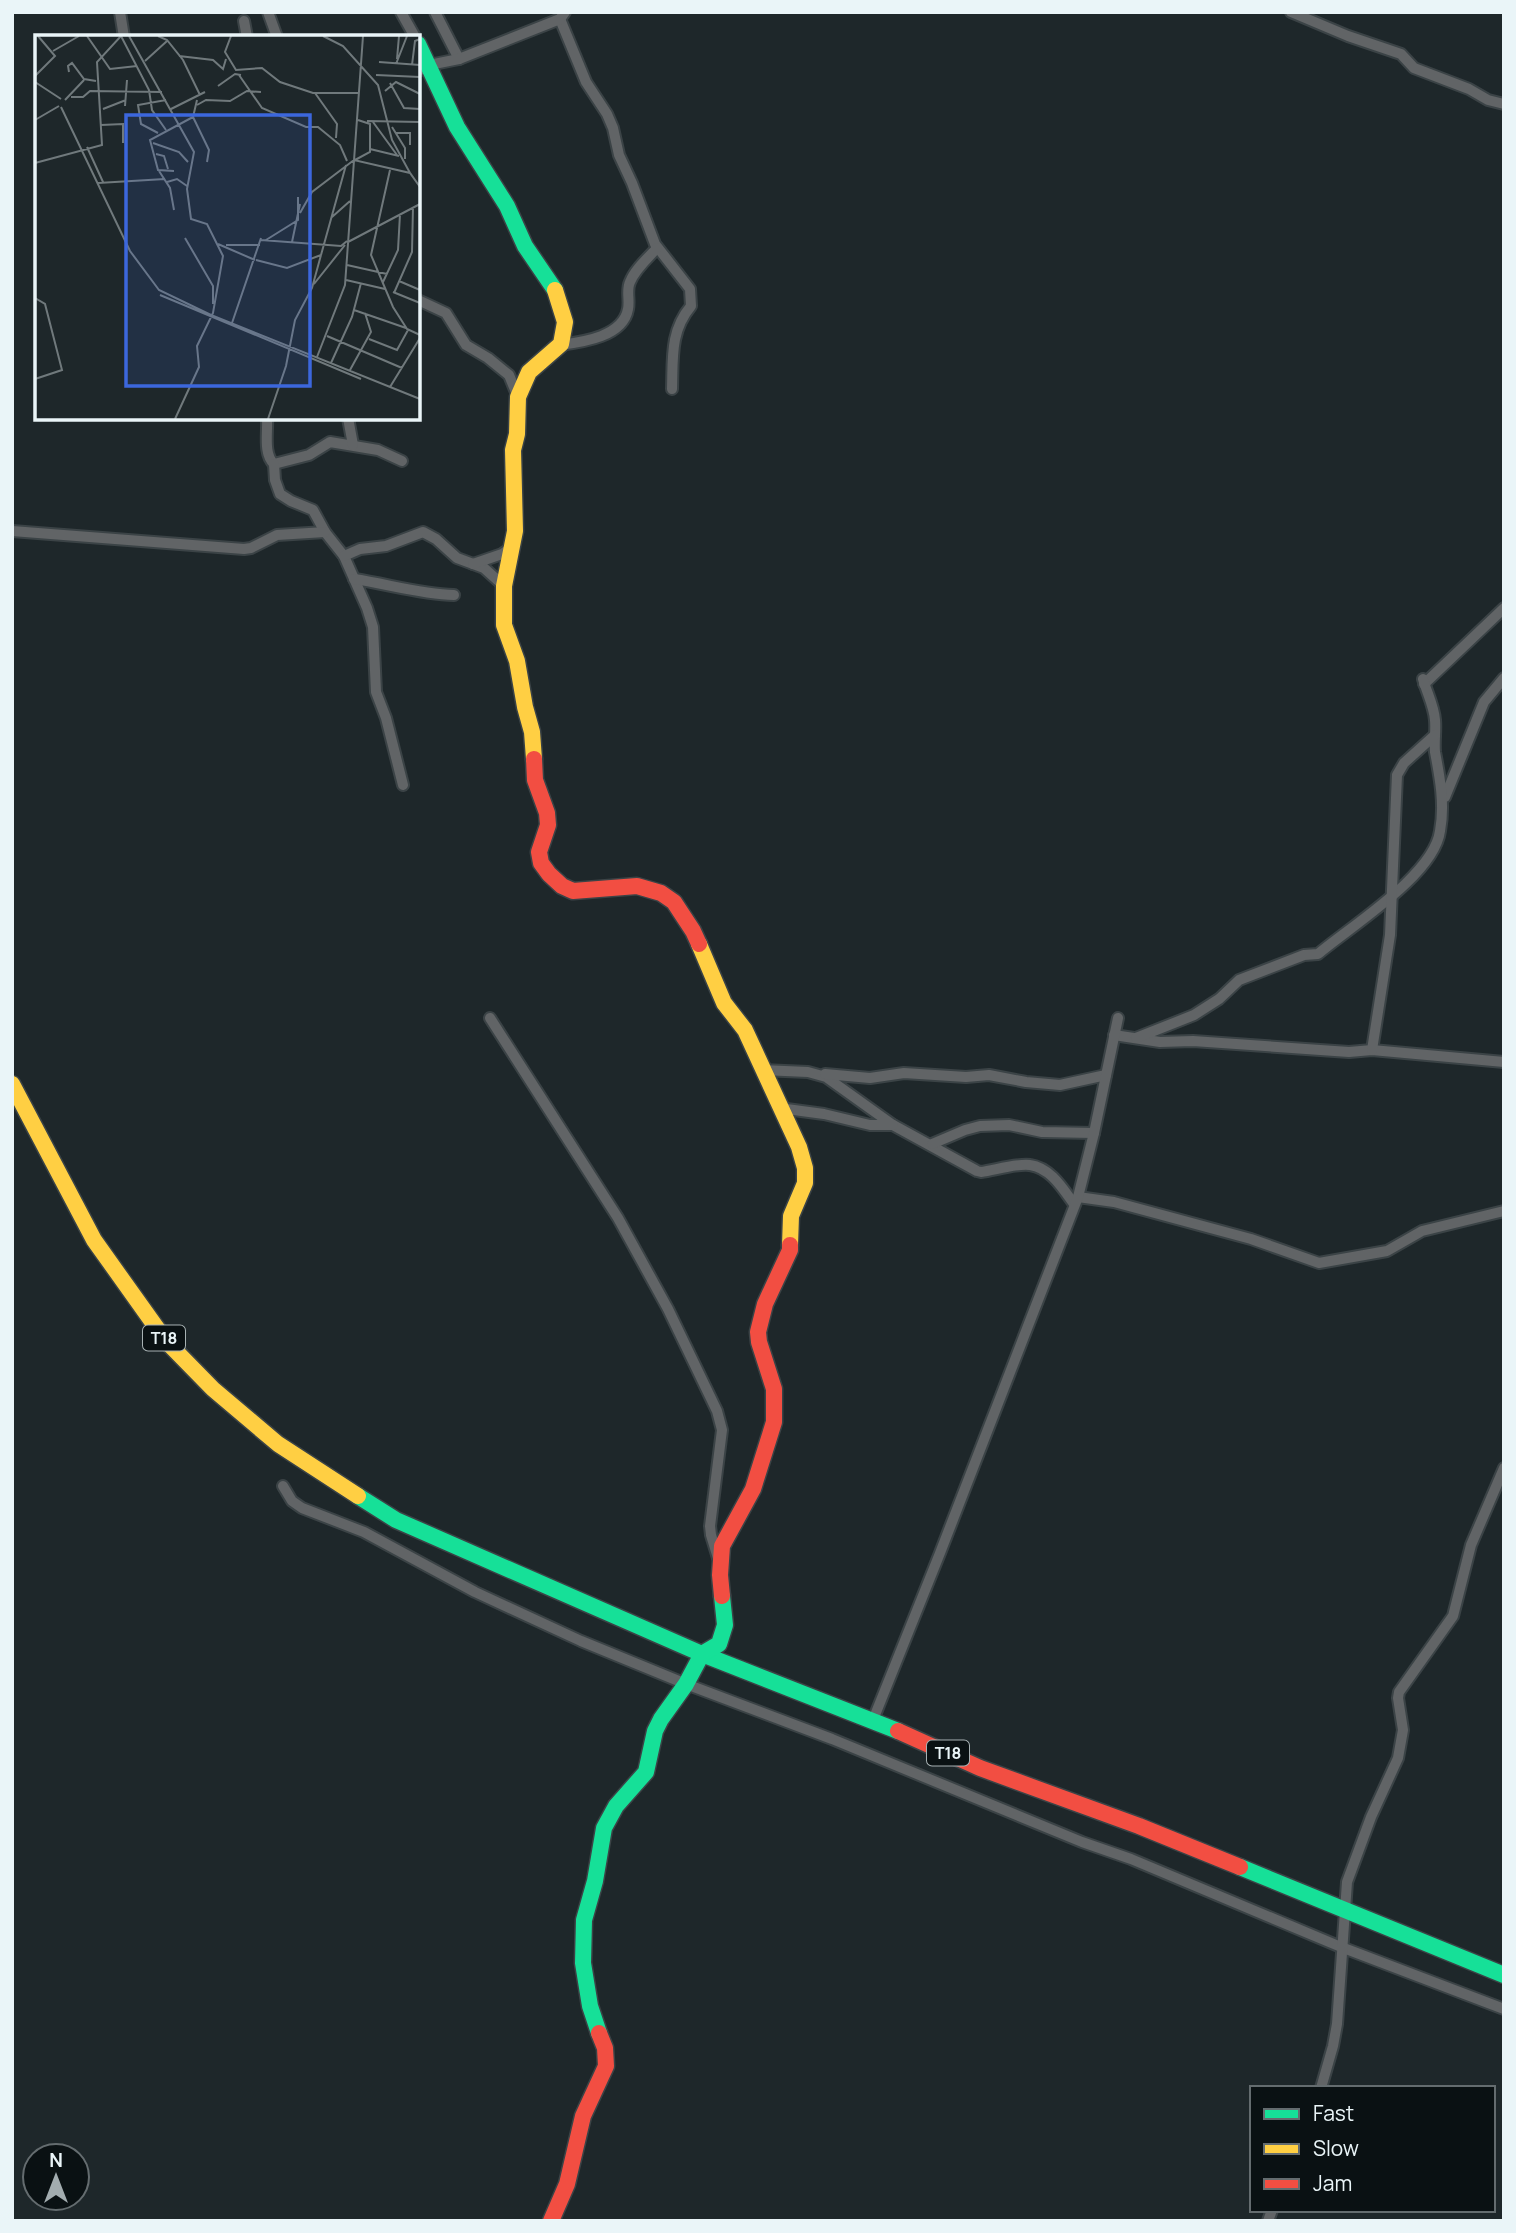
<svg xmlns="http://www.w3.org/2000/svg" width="1516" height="2233" viewBox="0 0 1516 2233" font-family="Manrope,sans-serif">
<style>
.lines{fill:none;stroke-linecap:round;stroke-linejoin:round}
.street-casing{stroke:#3b4346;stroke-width:14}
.fast-casing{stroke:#3b4346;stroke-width:19}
.slow-casing{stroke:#3b4346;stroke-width:19}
.jam-casing{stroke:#3b4346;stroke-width:19}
.street{stroke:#616466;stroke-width:10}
.fast{stroke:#16e098;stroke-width:16}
.slow{stroke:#ffcf43;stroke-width:16}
.jam{stroke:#f24e42;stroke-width:16}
.labels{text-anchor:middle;stroke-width:5;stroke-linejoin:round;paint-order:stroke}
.shield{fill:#0a1113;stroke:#a7b1b3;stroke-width:2}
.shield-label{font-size:16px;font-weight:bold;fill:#eaf5f8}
.inset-road{fill:none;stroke:#70797c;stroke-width:2}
.view{fill:#3c67dd;fill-opacity:0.15;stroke:#3c67dd;stroke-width:3.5}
.inset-edge{fill:none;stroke:#eaf5f8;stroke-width:3.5}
</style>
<rect width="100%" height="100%" fill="#1e272a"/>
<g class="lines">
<g class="street-casing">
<g id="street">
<path d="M120,12L124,37"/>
<path d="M268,12L277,37"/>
<path d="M401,12L415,37"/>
<path d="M435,12L459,59"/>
<path d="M1291,12L1348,36L1401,54L1414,68L1469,89L1488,100L1504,104"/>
<path d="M560,19L586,82L607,114L613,128L619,155L632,183L655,244L690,289L691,306C670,331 673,358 672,389"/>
<path d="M244,21L247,37"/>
<path d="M418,71L429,65L459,59L560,19L565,12"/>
<path d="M418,300L446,313L466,345L488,358L509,375L518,397"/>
<path d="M560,345C582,342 623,337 628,309C630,300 626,290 630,282C635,269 648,258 657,248"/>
<path d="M267,418C268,432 263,454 274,464L309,455L330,442L378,450L402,461"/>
<path d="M348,418L353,445"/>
<path d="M274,464L275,480L280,494L291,501L313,510L325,532L344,556L367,608L373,627L376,692L386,718L403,785"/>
<path d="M12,531L244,549L251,548L277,535L325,532"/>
<path d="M344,556L360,549L386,546L423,532L436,539L457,558L484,568L504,586"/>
<path d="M473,564L502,554L512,547"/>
<path d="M354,579C388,584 420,594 454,595"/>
<path d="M1424,684L1504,608"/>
<path d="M1445,797L1484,702L1504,678"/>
<path d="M490,1018L618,1218L668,1309L717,1411L722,1430L710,1526L711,1535L718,1558"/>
<path d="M1114,1035L1160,1042L1193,1041L1349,1052L1372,1050L1504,1062"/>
<path d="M1136,1038L1194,1015L1219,999L1239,980L1304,955L1318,954C1351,926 1434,875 1440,831C1445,805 1440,778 1435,752C1434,741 1436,731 1435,720C1434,706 1427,693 1423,679"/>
<path d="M1372,1050L1390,935L1397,775L1404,763L1435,735"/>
<path d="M762,1070L808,1072L826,1077L893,1125L977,1171L981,1172C995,1170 1018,1163 1030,1165C1051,1168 1063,1189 1074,1204"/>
<path d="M825,1074L870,1078L904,1073L966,1077L989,1075L1026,1082L1060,1085L1106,1075"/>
<path d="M779,1108L824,1114L870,1125H893"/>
<path d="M932,1144L965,1130L980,1126L1009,1125L1042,1132L1094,1133"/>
<path d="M1078,1197L1114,1202L1251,1239L1319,1263L1387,1251L1422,1231L1504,1211"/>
<path d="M283,1486L292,1501L302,1508L364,1532L475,1592L581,1641L686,1684L832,1739L1082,1842L1131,1859L1341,1947L1504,2009"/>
<path d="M873,1720L940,1553L1078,1197L1094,1133L1118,1018"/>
<path d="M1321,2088L1333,2046L1337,2024L1347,1882L1371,1817L1398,1758L1403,1730L1398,1698L1399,1692L1453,1616L1471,1545L1504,1468"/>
<path d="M1268,2221L1272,2210"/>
</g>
</g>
<g class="fast-casing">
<g id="fast">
<path d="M418,44L457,127L507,206L525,246L555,290"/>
<path d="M358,1496L396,1520L702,1654L898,1731"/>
<path d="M1240,1867L1504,1975"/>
<path d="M599,2033L590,2006L583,1963L584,1920L595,1881L604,1828L616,1806L646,1772L655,1731L661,1719L686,1684L702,1654L719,1644L725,1625L722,1596"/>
</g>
</g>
<g class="slow-casing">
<g id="slow">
<path d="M534,759L532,732L525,707L517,661L504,625V586L515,531L513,450L517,434L518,397L529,372L561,344L565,322L555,290"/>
<path d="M699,944L724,1003L745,1030L799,1147L805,1168V1183L791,1216L790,1245"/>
<path d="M12,1084L94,1240L166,1341L213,1389L278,1444L358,1496"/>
</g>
</g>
<g class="jam-casing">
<g id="jam">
<path d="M534,759L535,780L547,813L548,825L539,852L541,863L549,874L562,886L573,891L637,886L661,893L674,902L693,931L699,944"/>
<path d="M722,1596L720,1575L722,1546L753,1489L774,1422V1389L759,1342L758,1332L765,1304L790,1250V1245"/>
<path d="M898,1731L980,1768L1139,1826L1240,1867"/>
<path d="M551,2221L567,2184L583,2116L606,2066L605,2048L599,2033"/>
</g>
</g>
<use href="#street" class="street"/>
<use href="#fast" class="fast"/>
<use href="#slow" class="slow"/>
<use href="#jam" class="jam"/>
</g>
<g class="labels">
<g class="shield">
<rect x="143" y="1325.5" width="42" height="25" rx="5"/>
<rect x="927" y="1740.5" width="42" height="25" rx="5"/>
</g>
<g class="shield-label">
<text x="164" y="1344">T18</text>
<text x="948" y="1759">T18</text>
</g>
</g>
<g transform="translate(35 35)">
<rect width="385" height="385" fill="#1e272a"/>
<path class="inset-road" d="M52,1L75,34L102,31M94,1L159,117L152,154L156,184L172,189L188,221L178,278L162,311L164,332L140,384M123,1L132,5L148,25L165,60M196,1L190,17L201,35L227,33L245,47L278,58H324M288,1L308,11L343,50L357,105L375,138M18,16L44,1M144,21L178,25L188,34L191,24M362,24L364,1M110,26L132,6M344,27L385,30M361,29L372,1M377,30L380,6L385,4M34,37L33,31L37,28L49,44L61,46M204,40L227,73L271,92H283L305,110L312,126M341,40L385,42M0,41L20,21L3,1M0,47L26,64M355,48L369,73L385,74M183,51L200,39L206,40M350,56L361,47L385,59M280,58L302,89L301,103M36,62H48L55,56L127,57M30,65L49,45M162,70L171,65L195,66L212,56L226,57M90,71L92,45M26,72L95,216L124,255L176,280L385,364M68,74L91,65M136,74L170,57M158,82L174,115L172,127M0,85L24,71M332,86L385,87M338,87L362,120M66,90L88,89V108M357,92L370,113V124M123,98L106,89L103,70L131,65M361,98H375V110M118,108L144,117L153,127M52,112L68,147M335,114L364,121M121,119L129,121L133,134M320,125L335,117V89L323,85M0,128L67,110L62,27L86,1L114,55L117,75L131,95M355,135L336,220L358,272L372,294L385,300M124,136L135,153L139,175M139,136L123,135L115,105L158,82L162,65M132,147L142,144L152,151M63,148L130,144M265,178L277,157L319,125L375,138L385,152M297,182L315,166M150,203L178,251V269M226,205L306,211L312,206M231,205L263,185V162M257,207L265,169M313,207L385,169M183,209L220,225M191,210H225M221,225L252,233L286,220L311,130M312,230L352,239M311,245L350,254M364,246L385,255M348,247L363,215L365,179M279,249L310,210M358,257L385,268M359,258L377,217L378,172M125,260L326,344M0,263L10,269L27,335L0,344M319,275L371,293M197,288L226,203M292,301L367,333M334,304L362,315L373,295M282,322L310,250L328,1M296,328L317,282L326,248M315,335L336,297L330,278M355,352L385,303M233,384L251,331L260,285L277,253L286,220"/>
<path class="view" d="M91,80H275V351H91Z"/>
<rect width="385" height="385" class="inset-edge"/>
</g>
<rect width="1516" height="2233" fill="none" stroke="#eaf5f8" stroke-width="28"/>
<rect x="1250" y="2086" width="245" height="126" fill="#0a1113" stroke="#646c6f" stroke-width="2"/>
<rect x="1264" y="2109" width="35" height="10" fill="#16e098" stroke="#646c6f" stroke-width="2"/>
<text x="1313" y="2121" font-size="21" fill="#eaf5f8">Fast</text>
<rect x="1264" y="2144" width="35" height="10" fill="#ffcf43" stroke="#646c6f" stroke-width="2"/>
<text x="1313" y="2156" font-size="21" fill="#eaf5f8">Slow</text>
<rect x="1264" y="2179" width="35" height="10" fill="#f24e42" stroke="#646c6f" stroke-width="2"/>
<text x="1313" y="2191" font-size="21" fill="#eaf5f8">Jam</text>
<g transform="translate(56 2177)"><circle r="33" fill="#0a1113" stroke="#646c6f" stroke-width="2"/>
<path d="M0-5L12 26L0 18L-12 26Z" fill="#a3adb0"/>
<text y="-10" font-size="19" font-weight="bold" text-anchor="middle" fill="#eaf5f8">N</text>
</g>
</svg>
